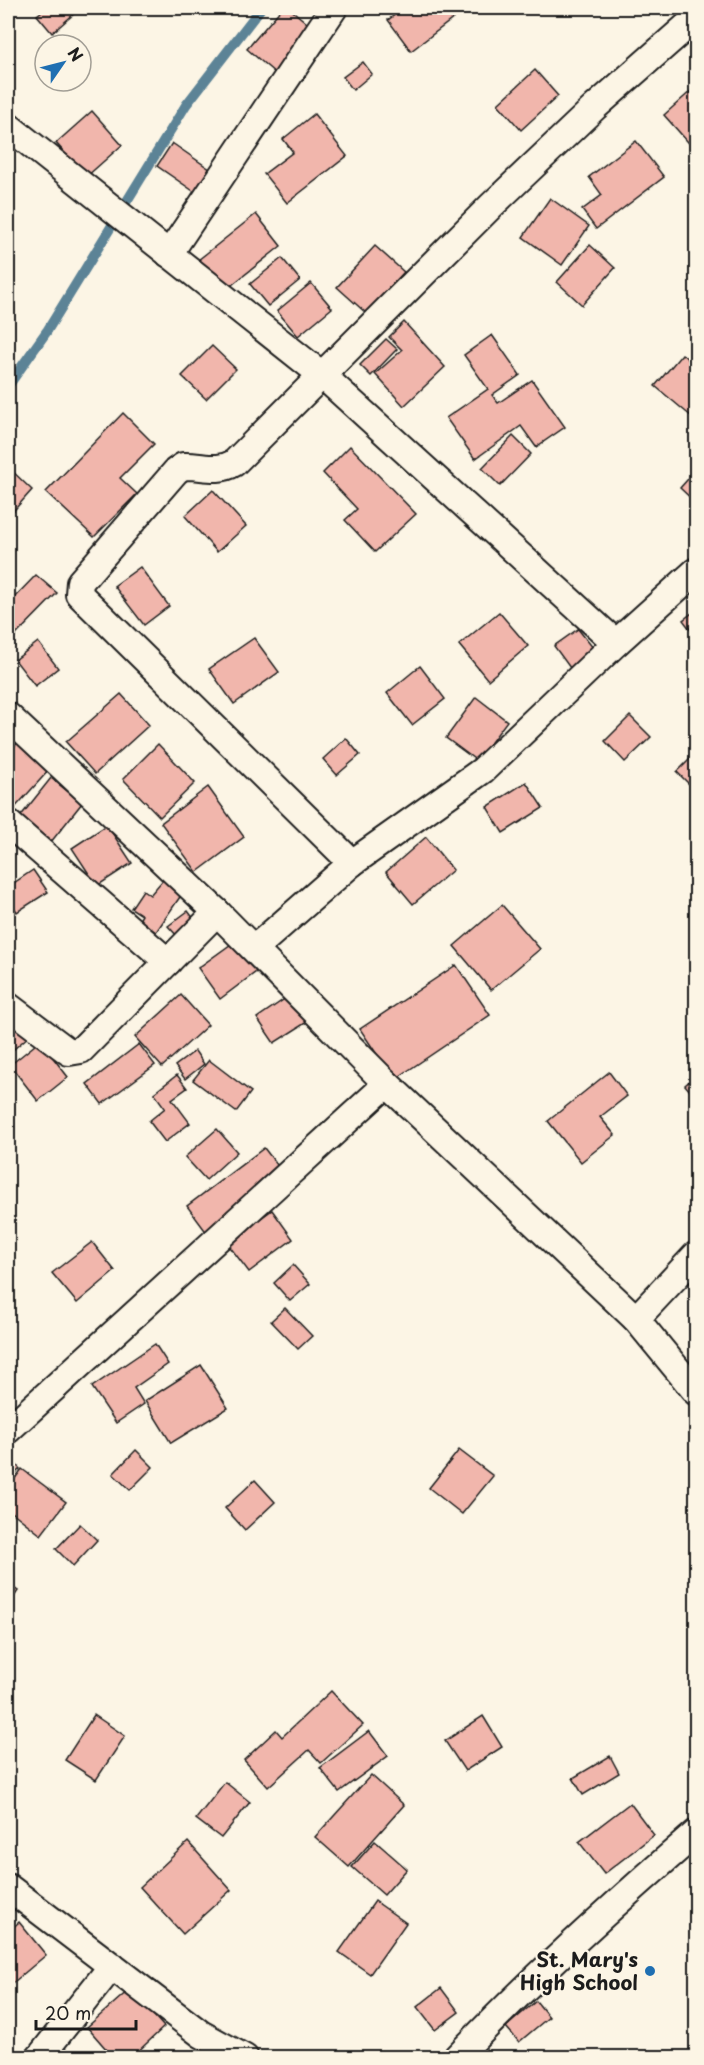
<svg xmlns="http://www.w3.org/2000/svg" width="704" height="2065" viewBox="0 0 704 2065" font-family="'Playpen Sans',sans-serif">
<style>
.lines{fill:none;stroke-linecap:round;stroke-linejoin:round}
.stream{stroke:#5c8396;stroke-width:10}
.building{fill:#f1b6ac;stroke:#1c1c1c;stroke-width:1.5}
.street-casing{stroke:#1c1c1c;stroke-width:30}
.street{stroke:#fcf5e5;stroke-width:26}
.poi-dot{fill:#1f6fb2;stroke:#fcf5e5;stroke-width:2}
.labels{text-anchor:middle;stroke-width:4.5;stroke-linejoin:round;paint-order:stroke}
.poi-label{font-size:20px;font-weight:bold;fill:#1c1c1c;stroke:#fcf5e5;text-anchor:end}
</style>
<rect width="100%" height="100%" fill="#fcf5e5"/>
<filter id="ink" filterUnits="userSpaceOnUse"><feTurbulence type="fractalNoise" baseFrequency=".0167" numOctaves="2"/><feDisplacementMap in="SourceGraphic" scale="12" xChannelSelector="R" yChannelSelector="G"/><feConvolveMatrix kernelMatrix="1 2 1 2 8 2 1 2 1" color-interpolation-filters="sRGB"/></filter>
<g filter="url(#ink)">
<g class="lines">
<path class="stream" d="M8,386L47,331L186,105L261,8"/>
</g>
<g class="building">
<path d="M46,8H71L75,13L52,33L37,15Z"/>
<path d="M282,8H289L313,28L275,73L247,49Z"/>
<path d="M404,8H461L463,11L411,51L388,20Z"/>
<path d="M363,62L372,74L353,90L343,77Z"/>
<path d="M535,70L558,96L521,130L498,104Z"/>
<path d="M693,89L696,93V151L664,115Z"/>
<path d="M92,111L122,145L86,177L56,143Z"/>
<path d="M314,114L347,156L287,203L264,174L293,152L283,139Z"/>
<path d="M636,141L664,177L596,229L582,210L602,195L589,177Z"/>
<path d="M172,143L214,172L199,195L157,166Z"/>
<path d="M550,198L589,226L562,265L523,237Z"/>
<path d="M256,214L281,246L223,292L198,260Z"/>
<path d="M590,245L615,268L582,305L557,282Z"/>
<path d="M375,246L404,272L366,313L337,287Z"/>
<path d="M282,258L300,280L268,306L250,284Z"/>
<path d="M311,283L332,308L298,336L277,311Z"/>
<path d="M404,322L445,367L404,406L375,374L402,350L389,337Z"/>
<path d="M492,335L520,375L492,395L498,403L532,380L565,427L536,447L521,426L475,459L446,418L488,389L464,355Z"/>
<path d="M386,339L397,349L371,376L360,365Z"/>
<path d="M212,346L236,369L206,399L182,376Z"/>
<path d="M682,354L696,366V412L692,417L655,386Z"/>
<path d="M123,413L154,444L120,478L137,494L94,537L46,492Z"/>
<path d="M513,436L531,454L500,486L482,468Z"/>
<path d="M350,446L416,514L375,552L345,520L357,509L323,473Z"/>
<path d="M8,467L32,490L8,517Z"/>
<path d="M696,470V503L680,488Z"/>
<path d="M213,490L246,526L217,552L185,516Z"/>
<path d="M140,567L169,606L144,625L114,586Z"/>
<path d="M36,575L57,593L11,640L8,636V604Z"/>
<path d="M696,610V637L683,620Z"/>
<path d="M499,612L528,646L488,680L459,645Z"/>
<path d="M578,629L598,654L573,672L554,646Z"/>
<path d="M254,638L279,672L234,704L209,669Z"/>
<path d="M38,642L58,668L35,686L15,660Z"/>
<path d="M420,666L445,699L412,725L387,693Z"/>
<path d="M121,694L149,725L95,774L66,742Z"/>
<path d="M476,697L507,721L477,761L446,738Z"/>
<path d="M630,716L651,737L625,762L605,741Z"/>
<path d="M346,738L360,755L337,775L323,759Z"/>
<path d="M20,740L50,769L11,812L8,809V753Z"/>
<path d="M158,744L195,783L160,817L123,779Z"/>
<path d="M696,753V791L677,772Z"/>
<path d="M51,778L82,803L51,842L20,817Z"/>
<path d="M526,782L543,808L503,833L487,807Z"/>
<path d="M208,787L244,837L197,872L161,823Z"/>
<path d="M107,825L132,863L97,886L72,848Z"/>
<path d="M426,837L453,870L413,904L386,872Z"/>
<path d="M33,870L48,892L17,912L8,898V887Z"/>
<path d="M168,874L184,891L156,932L139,920L142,915L131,908L143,890L150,895Z"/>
<path d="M502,905L540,949L491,990L454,946Z"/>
<path d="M188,911L197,923L179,938L168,926Z"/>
<path d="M234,942L256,972L220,999L198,968Z"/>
<path d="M456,965L490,1015L394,1080L360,1029Z"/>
<path d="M181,995L208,1025L162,1067L135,1037Z"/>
<path d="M289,996L307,1022L274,1043L257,1018Z"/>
<path d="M17,1021L29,1036L8,1054V1029Z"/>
<path d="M40,1041L68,1077L38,1101L10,1065Z"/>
<path d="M139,1044L155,1065L102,1104L87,1084Z"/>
<path d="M195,1051L204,1064L185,1079L175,1066Z"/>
<path d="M209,1060L251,1092L236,1112L193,1080Z"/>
<path d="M609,1072L627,1096L600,1117L615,1135L581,1162L548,1121Z"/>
<path d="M177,1075L187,1088L172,1099L190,1123L165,1142L149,1121L165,1108L154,1093Z"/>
<path d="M696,1075V1098L685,1085Z"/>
<path d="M217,1129L237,1152L206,1180L185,1157Z"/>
<path d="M264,1148L285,1175L207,1233L187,1206Z"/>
<path d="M272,1210L293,1239L249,1272L227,1243Z"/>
<path d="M92,1242L115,1271L77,1303L52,1273Z"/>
<path d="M293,1265L310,1284L290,1301L274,1283Z"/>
<path d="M285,1308L312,1336L298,1349L271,1321Z"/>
<path d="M155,1344L168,1364L134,1388L144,1404L116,1423L92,1387Z"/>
<path d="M201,1365L228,1408L171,1443L145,1401Z"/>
<path d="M136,1450L153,1467L130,1490L113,1474Z"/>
<path d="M459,1450L493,1476L462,1514L429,1488Z"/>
<path d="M8,1456L20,1469L8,1480Z"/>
<path d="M22,1469L66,1502L41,1535L8,1509V1488Z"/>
<path d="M255,1480L275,1502L245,1530L225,1508Z"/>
<path d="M80,1524L97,1540L73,1566L56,1549Z"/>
<path d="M8,1584L18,1591L8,1606Z"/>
<path d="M331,1691L363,1725L321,1763L309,1750L268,1787L244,1760L276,1730L282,1737Z"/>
<path d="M94,1715L125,1736L96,1780L65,1760Z"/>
<path d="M483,1716L502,1747L465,1771L445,1741Z"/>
<path d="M369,1731L388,1756L339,1792L320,1768Z"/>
<path d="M610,1756L619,1773L583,1795L573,1778Z"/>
<path d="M371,1775L404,1805L349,1867L315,1837Z"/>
<path d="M225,1782L250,1802L221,1838L196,1819Z"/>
<path d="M630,1803L654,1835L604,1874L579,1842Z"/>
<path d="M375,1841L407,1869L384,1895L352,1867Z"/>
<path d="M188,1842L231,1890L183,1934L140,1887Z"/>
<path d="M375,1901L406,1923L370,1974L339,1952Z"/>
<path d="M19,1922L46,1955L8,1987V1932Z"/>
<path d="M441,1988L459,2012L435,2030L417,2007Z"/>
<path d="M130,1989L164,2027L131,2058H114L87,2027Z"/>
<path d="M536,2001L549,2017L519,2042L506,2027Z"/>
</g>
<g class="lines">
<g class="street-casing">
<g id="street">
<path d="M8,126L322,375L616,643"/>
<path d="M169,254L334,8"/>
<path d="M8,716L217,912L387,1084L636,1319L696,1392"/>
<path d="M8,823L168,962"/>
<path d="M352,863L79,594L80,582L176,471L183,466C202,465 217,473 234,463L491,206L595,107L696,18"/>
<path d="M255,948L352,863L483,770L616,643L696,571"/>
<path d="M8,1006L69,1052L81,1050L217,912"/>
<path d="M636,1319L696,1255"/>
<path d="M8,1430L387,1084"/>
<path d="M8,1887L201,2034L245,2058"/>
<path d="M39,2058L112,1966"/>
<path d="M456,2058C532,1978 613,1905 696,1833"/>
</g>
</g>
<use href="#street" class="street"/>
</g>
</g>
<circle class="poi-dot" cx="650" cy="1971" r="6"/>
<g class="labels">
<g class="poi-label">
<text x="638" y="1967">St. Mary's<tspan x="638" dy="23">High School</tspan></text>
</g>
</g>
<rect width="704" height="2065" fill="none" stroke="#fcf5e5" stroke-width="30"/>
<rect x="15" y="15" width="674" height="2035" fill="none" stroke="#1c1c1c" stroke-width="2" filter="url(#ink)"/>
<g transform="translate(63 63) rotate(55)"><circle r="28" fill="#fcf5e5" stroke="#a29e95" stroke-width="1.5"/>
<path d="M0-4.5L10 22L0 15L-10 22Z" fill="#1f6fb2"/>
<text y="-9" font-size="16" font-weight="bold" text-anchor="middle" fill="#1c1c1c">N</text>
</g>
<path d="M36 2020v9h100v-9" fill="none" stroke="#1c1c1c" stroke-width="3"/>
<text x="45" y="2020" font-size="18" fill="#1c1c1c" stroke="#fcf5e5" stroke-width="4.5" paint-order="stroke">20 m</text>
</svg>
